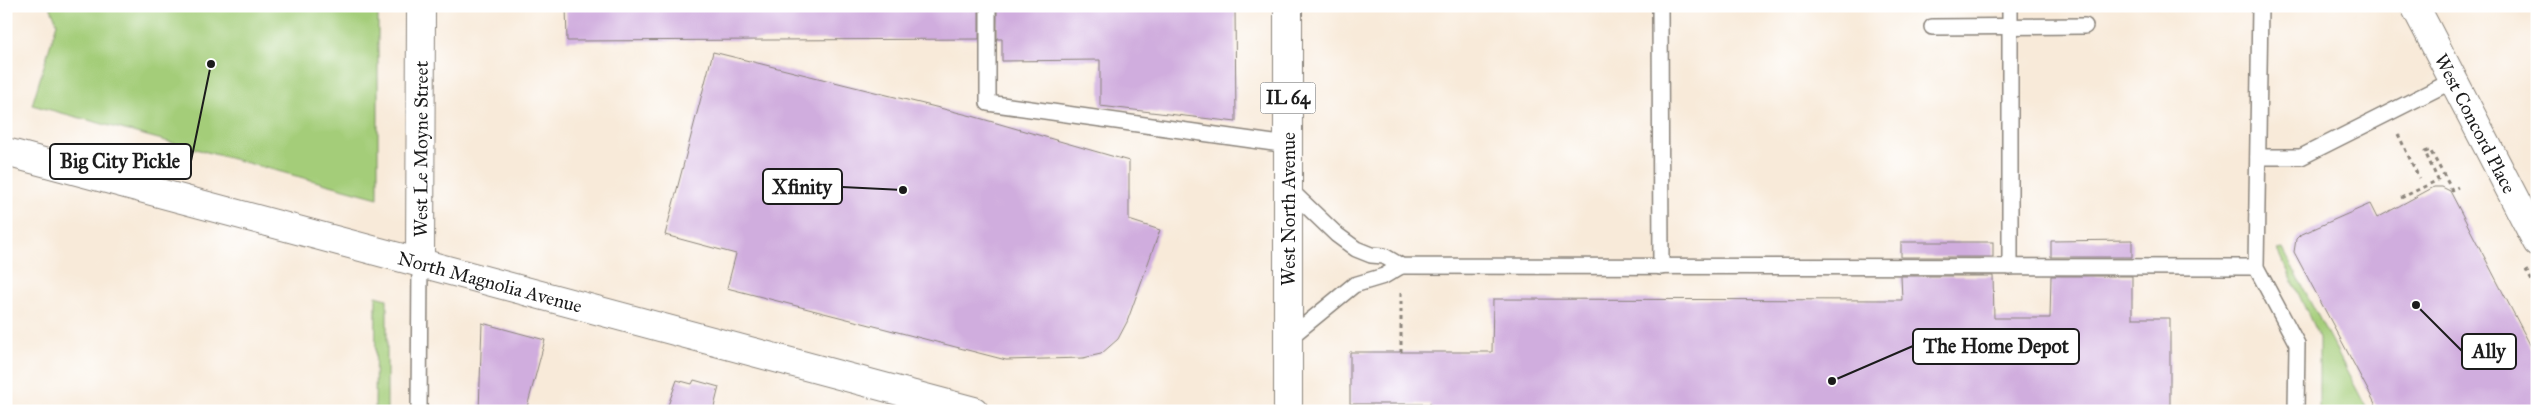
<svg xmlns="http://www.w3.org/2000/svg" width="2543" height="417" viewBox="0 0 2543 417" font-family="'IM FELL Great Primer',serif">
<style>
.green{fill:#a4cd79;stroke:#60744a}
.building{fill:#d0adde}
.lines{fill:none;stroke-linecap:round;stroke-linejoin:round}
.service-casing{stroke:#8a837a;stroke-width:18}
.minor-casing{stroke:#8a837a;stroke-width:30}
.primary-casing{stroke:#8a837a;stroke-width:30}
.path{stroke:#8a837a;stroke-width:3;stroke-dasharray:4 4;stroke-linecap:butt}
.service{stroke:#fff;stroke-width:15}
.minor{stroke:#fff;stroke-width:28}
.primary{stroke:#fff;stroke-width:28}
.labels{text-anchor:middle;stroke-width:4.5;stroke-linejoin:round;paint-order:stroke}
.shield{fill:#fff;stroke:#606060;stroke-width:1}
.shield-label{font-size:18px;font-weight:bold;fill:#1c1c1c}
.street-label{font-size:19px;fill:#1c1c1c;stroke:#fff}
.leader{fill:none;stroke:#1c1c1c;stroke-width:2}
.callout-dot{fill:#1c1c1c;stroke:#fff;stroke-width:2}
.callout{fill:#fff;stroke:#1c1c1c;stroke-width:2}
.callout-label{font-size:20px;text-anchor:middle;font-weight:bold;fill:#1c1c1c}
</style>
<rect width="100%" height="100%" fill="#fff"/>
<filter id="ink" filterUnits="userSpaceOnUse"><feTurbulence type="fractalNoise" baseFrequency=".02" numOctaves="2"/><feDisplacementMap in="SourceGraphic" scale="10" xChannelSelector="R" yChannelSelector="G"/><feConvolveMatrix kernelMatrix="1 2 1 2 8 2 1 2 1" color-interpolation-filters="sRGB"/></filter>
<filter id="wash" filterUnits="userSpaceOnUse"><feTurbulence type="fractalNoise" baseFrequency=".0096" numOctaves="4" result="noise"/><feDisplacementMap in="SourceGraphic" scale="20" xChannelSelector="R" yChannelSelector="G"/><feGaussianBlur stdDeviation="1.12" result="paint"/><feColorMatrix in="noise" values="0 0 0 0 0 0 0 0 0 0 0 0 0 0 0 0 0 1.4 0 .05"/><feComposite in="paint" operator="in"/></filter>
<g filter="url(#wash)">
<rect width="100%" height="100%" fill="#f8ead9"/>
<g class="green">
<path d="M50,6H378V198L32,105L57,23Z"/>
<path d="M2283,249L2368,411H2319V338L2278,250Z"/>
<path d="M376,296L387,299V411H375Z"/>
</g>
<g id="blocks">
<g class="building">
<path d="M566,6H979V39L567,41Z"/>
<path d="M997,6H1235L1236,122L1100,106V60L1002,61V39H997Z"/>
<path d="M713,52L972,116L1129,161V220L1160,230L1127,322L1118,339L1101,354L1083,358L1006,360L727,288L736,254L665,235Z"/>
<path d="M2434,187H2442L2450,191L2537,358V411H2379L2294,252L2296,239L2300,235L2329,222L2370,204L2377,218Z"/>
<path d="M2132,240V257H2051V241Z"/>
<rect x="1901" y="242" width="92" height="15"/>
<path d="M1901,276H1993L1994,318H2050L2051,276H2132V318H2170V411H1431V404H1350V352H1492L1493,299L1902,300Z"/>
<path d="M482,323L545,340L526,411H479Z"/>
<path d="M677,380L692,384L694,380L719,387L713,411H666Z"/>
</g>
</g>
</g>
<g filter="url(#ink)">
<use href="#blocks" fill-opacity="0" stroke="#8a837a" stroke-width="1"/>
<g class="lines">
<g class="service-casing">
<g id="service">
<path d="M988,6V103L1288,145"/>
<path d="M1660,6L1661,267"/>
<path d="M2260,6L2256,267L2297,344L2296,411"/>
<path d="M1932,27L2085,26"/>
<path d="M2258,157H2301L2454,80"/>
<path d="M1289,189L1337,235L1356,249L1371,255L1384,256L1401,266L2256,267"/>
<path d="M2010,267V6"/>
<path d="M1288,339L1354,285L1384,276L1401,266"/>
<path d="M419,411L420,261"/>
</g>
</g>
<g class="minor-casing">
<g id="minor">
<path id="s1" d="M2415,6L2537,242"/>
<path id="s2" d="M6,152L974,411"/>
<path id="s3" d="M420,261L421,6"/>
</g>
</g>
<g class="primary-casing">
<path id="primary" d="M1288,411V6"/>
</g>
<g class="path">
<path d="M2398,134L2419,178"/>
<path d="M2401,198L2438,180L2425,152L2430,150L2452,190L2458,187"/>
<path d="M2526,270L2537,290"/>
<path d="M1401,293V352"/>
</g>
<use href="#service" class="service"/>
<use href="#minor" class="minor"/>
<use href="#primary" class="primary"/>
</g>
</g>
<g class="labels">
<rect class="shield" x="1260.5" y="82.5" width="55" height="31" rx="4"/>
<g class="shield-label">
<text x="1288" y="104">IL 64</text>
</g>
<g class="street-label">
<text dy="7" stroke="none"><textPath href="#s1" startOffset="132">West Concord Place</textPath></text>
<text dy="7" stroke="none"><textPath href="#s3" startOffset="112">West Le Moyne Street</textPath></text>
<text transform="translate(1288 209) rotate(-90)" y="7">West North Avenue</text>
<text dy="7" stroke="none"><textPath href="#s2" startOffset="501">North Magnolia Avenue</textPath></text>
</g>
</g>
<path class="leader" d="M211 64L191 161M903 190L842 187M1832 381L1913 346M2416 305L2462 351"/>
<g class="callout-dot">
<circle cx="211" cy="64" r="5"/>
<circle cx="903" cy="190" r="5"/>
<circle cx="1832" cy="381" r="5"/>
<circle cx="2416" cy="305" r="5"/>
</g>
<g class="callout">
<rect x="50" y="144" width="141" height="35" rx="5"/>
<rect x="763" y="169" width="79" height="35" rx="5"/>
<rect x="1913" y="329" width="166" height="35" rx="5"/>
<rect x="2462" y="334" width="54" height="35" rx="5"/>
</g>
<g class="callout-label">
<text x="120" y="168">Big City Pickle</text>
<text x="802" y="194">Xfinity</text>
<text x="1996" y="353">The Home Depot</text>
<text x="2489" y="358">Ally</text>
</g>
<rect width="2543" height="417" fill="none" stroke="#fff" stroke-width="25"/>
</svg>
